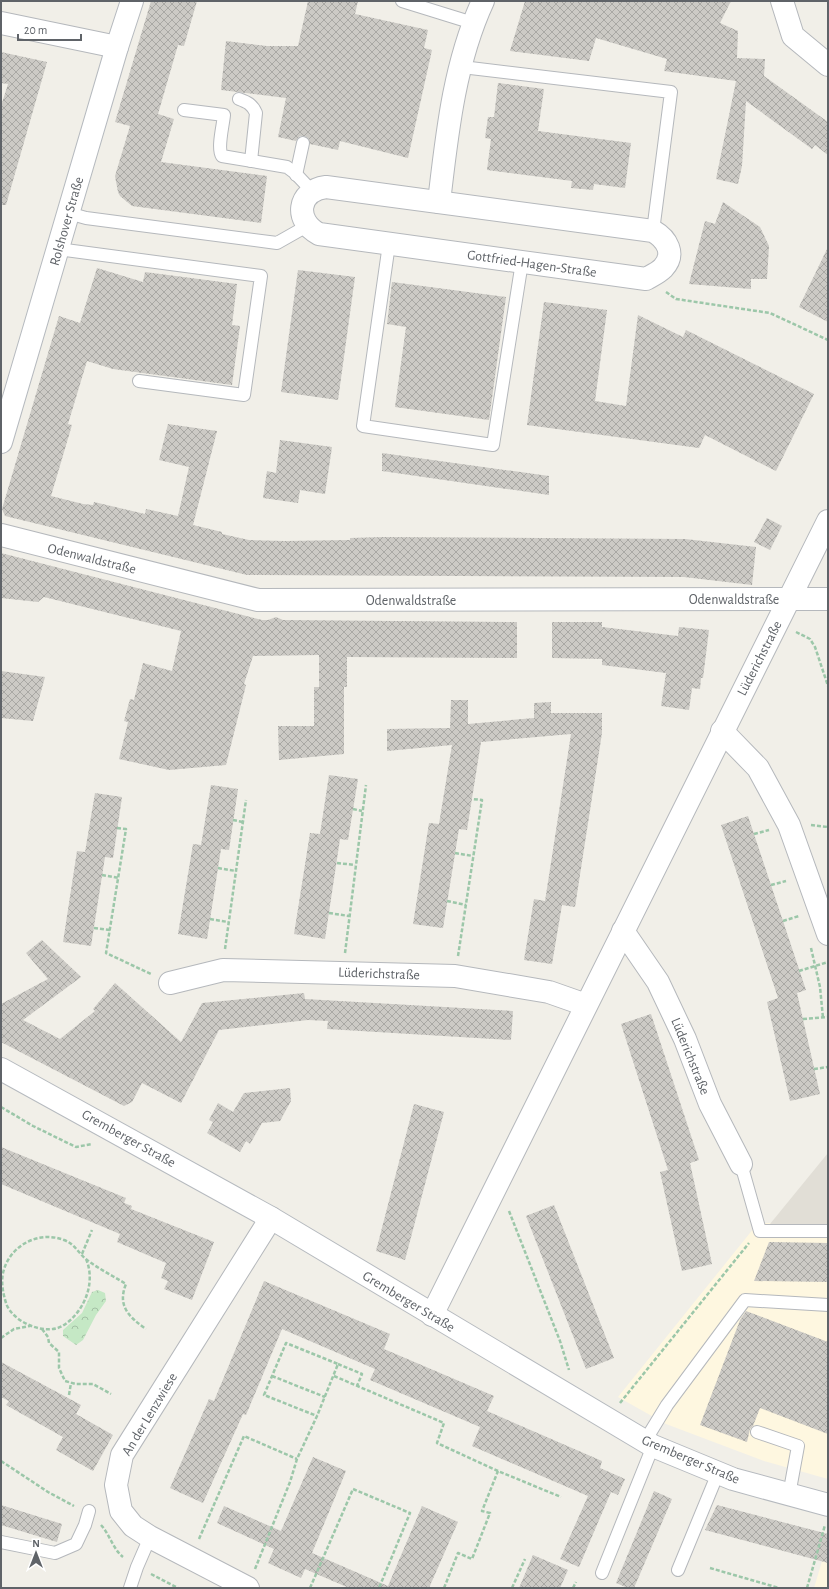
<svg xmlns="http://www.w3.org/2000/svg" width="829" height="1589" viewBox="0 0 829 1589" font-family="'Alegreya Sans',sans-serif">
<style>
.commercial{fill:#fef7e0}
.education{fill:#e1ded6}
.park{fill:url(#park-crowns)}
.building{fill:url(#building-cross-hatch)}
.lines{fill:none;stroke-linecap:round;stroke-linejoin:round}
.lane-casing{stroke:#b5b8bc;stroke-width:14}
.street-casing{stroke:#b5b8bc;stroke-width:24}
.secondary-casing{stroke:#b6babf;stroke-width:24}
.path{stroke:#9cc7a9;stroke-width:2.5;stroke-dasharray:4 2;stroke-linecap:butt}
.lane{stroke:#fff;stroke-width:12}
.street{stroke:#fff;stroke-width:22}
.secondary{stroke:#fff;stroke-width:22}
.labels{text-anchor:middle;stroke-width:3.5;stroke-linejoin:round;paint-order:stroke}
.street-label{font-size:14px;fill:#5f6368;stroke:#fff}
</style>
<defs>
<pattern id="park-crowns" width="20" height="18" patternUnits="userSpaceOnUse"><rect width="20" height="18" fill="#c5e8c5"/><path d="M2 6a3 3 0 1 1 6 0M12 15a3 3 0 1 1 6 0" fill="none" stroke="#a3c0a4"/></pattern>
<pattern id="building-cross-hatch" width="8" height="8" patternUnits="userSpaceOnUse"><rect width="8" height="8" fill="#cccac5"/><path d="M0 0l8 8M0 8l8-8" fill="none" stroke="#a9a8a4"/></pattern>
</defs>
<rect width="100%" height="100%" fill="#f1efe8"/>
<g class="commercial">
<path d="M758,1223H828V1479L764,1461L666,1424L618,1397Z"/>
<path d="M828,1541V1588H814Z"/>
</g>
<path class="education" d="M828,1153V1225L770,1224Z"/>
<path class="park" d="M98,1290L105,1293L106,1301L96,1315L83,1340L76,1345L63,1336V1330L82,1313L92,1292Z"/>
<g class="building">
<path d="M151,1H197L184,46L178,45L158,114L174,119L161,162L267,176L261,223L132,206L120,196L118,192L115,176L130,126L115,122Z"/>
<path d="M308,1H358L355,14L428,30L424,48L432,50L408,158L340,141L338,150L310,144L308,138L304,136H300L296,141L278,137L286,98L221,90L226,41L267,46H298Z"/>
<path d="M525,1H731L720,23L738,31L737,58L765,59L764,76L828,122V155L815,145L812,149L746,101L742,166L738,184L716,179L736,81L664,71L667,59L596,38L589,61L510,51Z"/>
<path d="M1,52L47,62L6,205H1V106L8,84L1,83Z"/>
<path d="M498,83L544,89L538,131L631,143L625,188L594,184L593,190L571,188L572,181L487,170L491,139L485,138L488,117H494Z"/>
<path d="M723,202L760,227L769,246L767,279H751V289L689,284L705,221L715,224Z"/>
<path d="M828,247V322L799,307Z"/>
<path d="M97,268L143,282L145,272L237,284L232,325L240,326L232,385L113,369L87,361L68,424L72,425L51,496L83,504L93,505L94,502L145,514L146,509L178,516L189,467L159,460L168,424L217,431L193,525L222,532V534L249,540L285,541L350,540V538L383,537L685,539L756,547L752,585L684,577L247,575L5,516L2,509L59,316L80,323Z"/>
<path d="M298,270L355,277L338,400L281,392Z"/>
<path d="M392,282L506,297L489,420L395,407L406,327L387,324Z"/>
<path d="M544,302L607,310L595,401L626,406L638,315L683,337L686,330L814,394L776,471L705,435L699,448L527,425Z"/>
<path d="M280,440L332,447L325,494L300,490L298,503L263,498L267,471L276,473Z"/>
<path d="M382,453L549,476V495L382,471Z"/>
<path d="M767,518L782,526L770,550L754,542Z"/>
<path d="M1,553L262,620H268L276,617L283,620L517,622V658L347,657V687H344V754L279,760L278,726H314V687H319V655L253,656L244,684L246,685L226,765L169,770L119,759L128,722L124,721L130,699L134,700L143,663L172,671L181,631L44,597L38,602L1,598Z"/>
<path d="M552,622H602V627L678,636L679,627L709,630L703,678H701L700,689L692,688L689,710L661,706L666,673L602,665V659L552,658Z"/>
<path d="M1,671L45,677L33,721L1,718Z"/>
<path d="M451,700H468V724L534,718V703L551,702V713H602V733L575,907L562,905L552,964L524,960L534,899L545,901L571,734L481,742L467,830L459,829L443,928L413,924L429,823L439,824L452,745L387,751V729L450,728Z"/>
<path d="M329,775L358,779L348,840L340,839L325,939L294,934L310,833L320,834Z"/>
<path d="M211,785L238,789L229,850L221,849L207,939L178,934L193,844L201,845Z"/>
<path d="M95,793L122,797L113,858L105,857L91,946L63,942L77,851L85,852Z"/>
<path d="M748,816L806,990L797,993L820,1094L790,1101L767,1002L778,998L721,825Z"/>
<path d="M42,940L81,977L23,1020L60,1039L95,1011L93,1009L115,983L181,1042L202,1003L304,993L305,999L513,1011L511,1040L327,1029L328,1021L308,1020L219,1030L181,1103L142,1083L132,1102L124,1106L1,1042V1004L48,979L26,953Z"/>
<path d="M651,1014L699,1160L690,1163L712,1264L682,1271L660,1172L668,1170L621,1024Z"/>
<path d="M290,1088L291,1101L280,1121L262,1123L250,1144L246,1141L240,1152L207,1133L213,1122L209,1120L218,1103L233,1112L244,1093Z"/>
<path d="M414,1104L444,1112L405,1260L376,1251Z"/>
<path d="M1,1147L126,1198L124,1203L132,1206L131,1209L214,1242L192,1300L164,1289L168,1281L161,1278L166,1263L117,1242L120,1234L1,1184Z"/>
<path d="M554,1205L614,1358L586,1369L526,1216Z"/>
<path d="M769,1242L828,1243V1282L754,1281Z"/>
<path d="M264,1281L390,1334L384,1349L494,1396L487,1411L602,1461L600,1468L625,1479L618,1495L611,1492L579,1567L560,1559L588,1496L472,1446L480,1427L370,1380L375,1369L282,1329L246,1415L243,1414L203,1503L170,1488L209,1399L214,1401Z"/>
<path d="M746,1311L828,1342V1434L760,1408L753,1426L750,1429L747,1442L700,1425L740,1320Z"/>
<path d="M1,1362L81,1405L76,1414L113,1435L93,1471L56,1450L63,1437L6,1405L9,1401L1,1397Z"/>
<path d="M313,1457L346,1471L312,1553L388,1586L422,1506L458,1522L429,1588H349L305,1569L301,1578L268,1563L274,1549L217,1523L224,1506L281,1531Z"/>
<path d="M654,1491L672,1499L634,1588H628L616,1583Z"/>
<path d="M1,1505L62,1524L57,1542L1,1525Z"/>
<path d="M717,1505L828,1534V1563L705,1530Z"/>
<path d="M533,1555L568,1570L560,1588H519Z"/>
</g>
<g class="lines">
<g class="lane-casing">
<g id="lane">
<path d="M402,1L473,23"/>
<path d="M462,67L671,92L653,231"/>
<path d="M239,99C247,102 252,104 256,113L251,161"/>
<path d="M184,110L224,115C223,126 217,148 222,156L287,167L295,173L312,191"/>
<path d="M296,175L303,143"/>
<path d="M68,213L86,218L277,243L307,226"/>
<path d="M389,244L363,426L493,445L522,262"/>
<path d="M58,249L261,276L244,395L139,381"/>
<path d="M741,1164L760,1231H828"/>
<path d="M757,1432L798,1446L789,1495"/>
<path d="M645,1441L667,1405L745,1300L828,1305"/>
<path d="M1,1542L55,1553L76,1544L85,1525L89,1511"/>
<path d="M678,1570L718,1473"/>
<path d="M602,1573L653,1446"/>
<path d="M130,1588L137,1567L150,1537"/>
</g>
</g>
<g class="street-casing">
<g id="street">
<path d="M782,1L793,36L828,65"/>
<path d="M1,23L117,47"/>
<path d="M326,187L653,231C667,239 676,254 663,268C658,273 651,276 646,279L319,234C294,221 297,191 326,187Z"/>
<path d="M439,202C447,134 454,64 483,1"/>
<path d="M1,535L258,600L828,599"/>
<path d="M722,731L758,768L789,825L828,934"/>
<path d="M623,931L658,982L685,1039L710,1104L741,1164"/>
<path d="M170,983L223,970L455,976L549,992L586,1005"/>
<path d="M432,1315L828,521"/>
<path d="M248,1588L150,1537L133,1526L121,1511L116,1485L122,1455L271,1218"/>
</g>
</g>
<g class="secondary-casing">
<g id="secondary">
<path d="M1,442L117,47L132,1"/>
<path d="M1,1069L271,1218L653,1446L733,1479L828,1505"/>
</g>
</g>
<g class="path">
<path d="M666,292L676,299L770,313L828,340"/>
<path d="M796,632L810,639L815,647L828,686"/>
<path d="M353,809L362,811"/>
<path d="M233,820L243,822"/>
<path d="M811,825L828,827"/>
<path d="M117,828L126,829L106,953L151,974"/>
<path d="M754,834L769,830"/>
<path d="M455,853L473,856"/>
<path d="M337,863L355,865"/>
<path d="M218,868L236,871"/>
<path d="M102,875L119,878"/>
<path d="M771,885L786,881"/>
<path d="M447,901L466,905"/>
<path d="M329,913L349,916"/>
<path d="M210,919L228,922"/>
<path d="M783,921L799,916"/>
<path d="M94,928L110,930"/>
<path d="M811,948L820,987L823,1018"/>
<path d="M225,949L246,800"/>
<path d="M345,953L366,785"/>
<path d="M458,956L482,800L472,799"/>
<path d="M799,971L828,962"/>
<path d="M803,1019L828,1017"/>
<path d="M814,1069L828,1067"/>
<path d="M1,1107L33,1126L76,1147L92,1144"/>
<path d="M509,1211L560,1341L569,1370"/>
<path d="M82,1254L92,1230"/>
<path d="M86,1259C96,1282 85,1311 64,1325C46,1337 12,1322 6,1303C3,1293 1,1283 3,1273C9,1246 38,1230 64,1240C75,1244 79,1254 87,1260C99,1269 113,1276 126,1284C117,1306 129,1317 146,1329"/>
<path d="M42,1329L48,1337L49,1343L59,1352V1368L65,1381L76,1384H93L111,1394"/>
<path d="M1,1338L14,1329L30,1326"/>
<path d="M338,1364L362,1374L357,1386"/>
<path d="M272,1376L325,1397"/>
<path d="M334,1376L444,1423L437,1443L498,1471L561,1497"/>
<path d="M69,1395L71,1383"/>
<path d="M620,1403L749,1243"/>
<path d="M1,1461L48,1492L74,1506"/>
<path d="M101,1525C110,1535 113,1549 123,1557"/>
<path d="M199,1539L244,1436L297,1459"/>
<path d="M710,1568L779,1588"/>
<path d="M255,1569L290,1482L297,1459L317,1416L338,1364L286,1343L264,1395L317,1416"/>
<path d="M151,1574L178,1588"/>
<path d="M310,1588L353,1489L410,1513L379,1588"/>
<path d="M444,1588L458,1553L472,1559L490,1513L482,1511L498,1471"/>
<path d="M512,1588L525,1559"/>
<path d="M573,1588L576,1582"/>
<path d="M807,1588L825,1525"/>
</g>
<use href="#lane" class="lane"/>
<use href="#street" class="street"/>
<use href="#secondary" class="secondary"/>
</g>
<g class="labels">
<g class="street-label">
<text transform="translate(66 221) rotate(-74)" y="5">Rolshover Straße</text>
<text transform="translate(532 263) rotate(8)" y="5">Gottfried-Hagen-Straße</text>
<text transform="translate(92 558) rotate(14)" y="5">Odenwaldstraße</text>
<text x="734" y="604">Odenwaldstraße</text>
<text x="411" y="605">Odenwaldstraße</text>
<text transform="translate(759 658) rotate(-63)" y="5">Lüderichstraße</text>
<text transform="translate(379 973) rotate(2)" y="5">Lüderichstraße</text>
<text transform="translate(691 1056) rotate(68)" y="5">Lüderichstraße</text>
<text transform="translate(129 1138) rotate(29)" y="5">Gremberger Straße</text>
<text transform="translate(409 1301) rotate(31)" y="5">Gremberger Straße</text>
<text transform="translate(149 1414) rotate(-59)" y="5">An der Lenzwiese</text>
<text transform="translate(691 1459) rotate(23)" y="5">Gremberger Straße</text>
</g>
</g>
<rect width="829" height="1589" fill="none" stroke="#5f6368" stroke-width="4"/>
<g transform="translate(36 1553)" stroke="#ffffff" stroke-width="3" paint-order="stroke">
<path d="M0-3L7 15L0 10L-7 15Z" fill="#5f6368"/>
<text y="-6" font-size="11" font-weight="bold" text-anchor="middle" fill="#5f6368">N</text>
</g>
<path d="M18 34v6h63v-6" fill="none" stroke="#5f6368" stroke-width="2"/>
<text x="24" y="34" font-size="12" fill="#5f6368" stroke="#ffffff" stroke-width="3" paint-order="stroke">20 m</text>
</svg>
